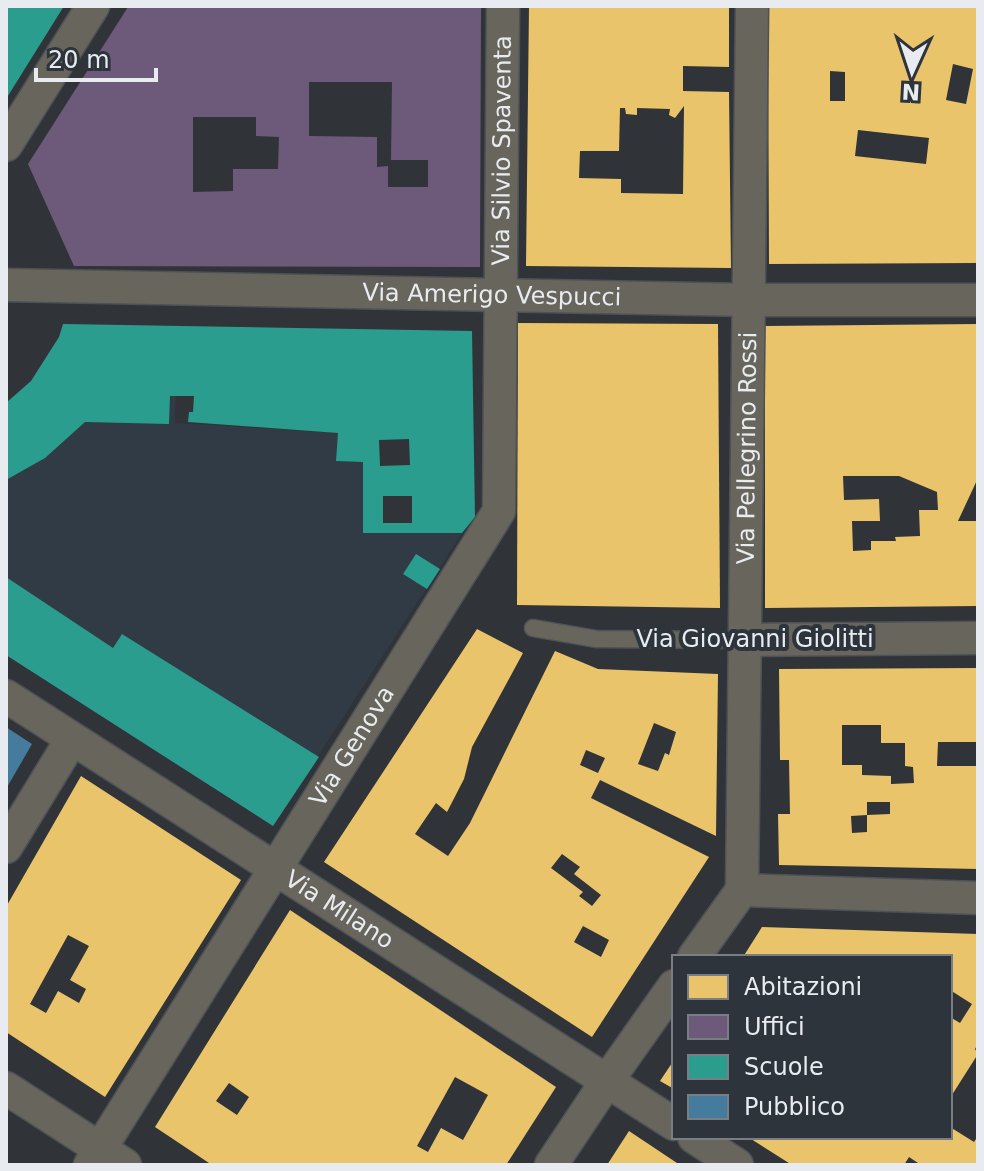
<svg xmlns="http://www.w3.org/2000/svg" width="984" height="1171" viewBox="0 0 984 1171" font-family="'DejaVu Sans',sans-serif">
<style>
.built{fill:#313b46}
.homes{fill:#e9c46a;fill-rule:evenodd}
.offices{fill:#6d597a;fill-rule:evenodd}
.schools{fill:#2a9d8f;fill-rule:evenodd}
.public{fill:#457b9d}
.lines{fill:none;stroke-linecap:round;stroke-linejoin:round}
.service-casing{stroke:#4e5155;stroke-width:19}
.minor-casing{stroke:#4e5155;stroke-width:35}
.service{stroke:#68665c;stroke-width:16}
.minor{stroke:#68665c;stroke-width:32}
.labels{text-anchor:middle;stroke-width:8;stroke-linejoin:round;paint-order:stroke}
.street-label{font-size:24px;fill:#e8ecf1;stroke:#2d343b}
</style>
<rect width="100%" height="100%" fill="#303438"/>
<path class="built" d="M177,329L175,423L338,433L336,461L363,462V533H462L273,826L6,655V405Z"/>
<g class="homes">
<path d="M529,6L729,8V67L683,66V91L729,92L731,268L526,266ZM684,106L683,194L621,193V179L579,178L580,151H619L620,108H625L626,114L637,115V108L670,109L669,115L675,118Z"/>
<path d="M768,6H978V263L769,264ZM953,64L973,69L966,104L946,100ZM830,71L845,72V101H830ZM858,130L929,138L926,164L855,156Z"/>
<path d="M518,323L718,324L720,608L517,605Z"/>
<path d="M978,324V478L958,521H978V606L765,608V326ZM843,476H899L937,492L938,510H919L920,536L895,537L896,541H871V550L853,551L852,521H880L879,499L844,500Z"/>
<path d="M477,629L523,653L472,747L464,779L447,812L436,803L415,834L448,856L470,823L555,651L598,669L718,674L716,836L600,780L591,798L709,857L592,1037L324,862ZM654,723L676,732L669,755L665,753L658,771L638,764ZM586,750L605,758L598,773L580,765ZM562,854L580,867L574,874L601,895L592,906L579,896L583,892L551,868ZM583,926L609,940L601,957L574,942Z"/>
<path d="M978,668V742H938L937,766H978V869L779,865L778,814H790L789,760H780L779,669ZM842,725H881V743H905V766L913,767L914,783L891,784V776L862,775V765H842ZM867,802H890V814L867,815ZM867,815V832L852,833L851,816Z"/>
<path d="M81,776L241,880L105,1097L6,1032V907ZM68,935L89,946L70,980L86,989L79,1003L58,991L46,1013L30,1004Z"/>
<path d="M290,910L556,1087L506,1165H212L155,1127ZM455,1077L488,1095L463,1140L441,1128L428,1152L417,1146ZM229,1083L249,1097L237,1115L216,1101Z"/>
<path d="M762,927L978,934V1044L975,1049L978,1054L950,1098V1017L960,1023L972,1004L950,990V957H743Z"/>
<path d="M674,1060V1089L660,1081Z"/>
<path d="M950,1127L974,1142L978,1136V1165H921L909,1157L904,1165H792L748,1137H950Z"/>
<path d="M629,1131L680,1165H607Z"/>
</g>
<path class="offices" d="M128,7L481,8L480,267L74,266L28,164ZM309,82H392L391,160H428V187H388V166L377,167V137L309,136ZM193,117H256V136L279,137L278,169H233V191L193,192Z"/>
<g class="schools">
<path d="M6,6H64L6,99Z"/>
<path d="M63,324L472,331L475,517L462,533H363V462L336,461L338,433L188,422L189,412H193L194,396H170L169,424L85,422L45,458L6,480V403L31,381L59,337ZM409,439L410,465L380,466L379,440ZM383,496H412V523H383Z"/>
<path d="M416,554L440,569L427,589L403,574Z"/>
<path d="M6,577L113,648L122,634L319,757L273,826L6,655Z"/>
</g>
<path class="public" d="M6,727L32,744L6,789Z"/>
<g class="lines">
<g class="service-casing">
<path id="service" d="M533,628L596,639L744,640"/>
</g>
<g class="minor-casing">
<g id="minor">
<path d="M6,145L93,6"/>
<path id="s1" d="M6,285L748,300H978"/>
<path d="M744,640L978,638"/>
<path id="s2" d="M6,696L674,1124"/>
<path d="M6,847L72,739"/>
<path id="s3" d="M742,890L752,6"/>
<path d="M742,890L978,898"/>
<path d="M694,957L742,890"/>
<path d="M6,1088L125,1165"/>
<path d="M694,1137L737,1165"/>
<path id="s4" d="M90,1165L499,511L503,6"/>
<path d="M551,1165L607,1081L674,986"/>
</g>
</g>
<use href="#service" class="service"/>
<use href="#minor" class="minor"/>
</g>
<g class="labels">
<g class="street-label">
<text dy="8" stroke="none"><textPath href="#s4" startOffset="1132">Via Silvio Spaventa</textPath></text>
<text dy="8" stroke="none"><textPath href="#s1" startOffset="486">Via Amerigo Vespucci</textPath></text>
<text dy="8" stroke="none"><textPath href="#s3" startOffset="442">Via Pellegrino Rossi</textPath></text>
<text x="755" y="647">Via Giovanni Giolitti</text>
<text dy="8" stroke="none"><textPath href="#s4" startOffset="494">Via Genova</textPath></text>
<text dy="8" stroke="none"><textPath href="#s2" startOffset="396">Via Milano</textPath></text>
</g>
</g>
<rect width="984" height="1171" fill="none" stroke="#e8ecf1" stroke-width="16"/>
<rect x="672" y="955" width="280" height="184" fill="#2d343b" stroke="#787e84" stroke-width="2"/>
<rect x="688" y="975" width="40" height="24" fill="#e9c46a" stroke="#787e84" stroke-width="2"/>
<text x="744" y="995" font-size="24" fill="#e8ecf1">Abitazioni</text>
<rect x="688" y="1015" width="40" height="24" fill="#6d597a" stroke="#787e84" stroke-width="2"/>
<text x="744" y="1035" font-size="24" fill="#e8ecf1">Uffici</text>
<rect x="688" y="1055" width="40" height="24" fill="#2a9d8f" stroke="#787e84" stroke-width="2"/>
<text x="744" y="1075" font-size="24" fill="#e8ecf1">Scuole</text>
<rect x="688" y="1095" width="40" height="24" fill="#457b9d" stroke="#787e84" stroke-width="2"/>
<text x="744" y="1115" font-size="24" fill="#e8ecf1">Pubblico</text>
<g transform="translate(912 72) rotate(183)" stroke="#2d343b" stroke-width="6" paint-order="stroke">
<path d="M0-6L14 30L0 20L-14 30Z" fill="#e8ecf1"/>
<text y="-12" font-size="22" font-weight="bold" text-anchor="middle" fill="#e8ecf1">N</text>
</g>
<path d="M36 68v12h120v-12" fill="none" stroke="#e8ecf1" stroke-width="4"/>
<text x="48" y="68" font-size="24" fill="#e8ecf1" stroke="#2d343b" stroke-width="6" paint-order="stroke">20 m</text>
</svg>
